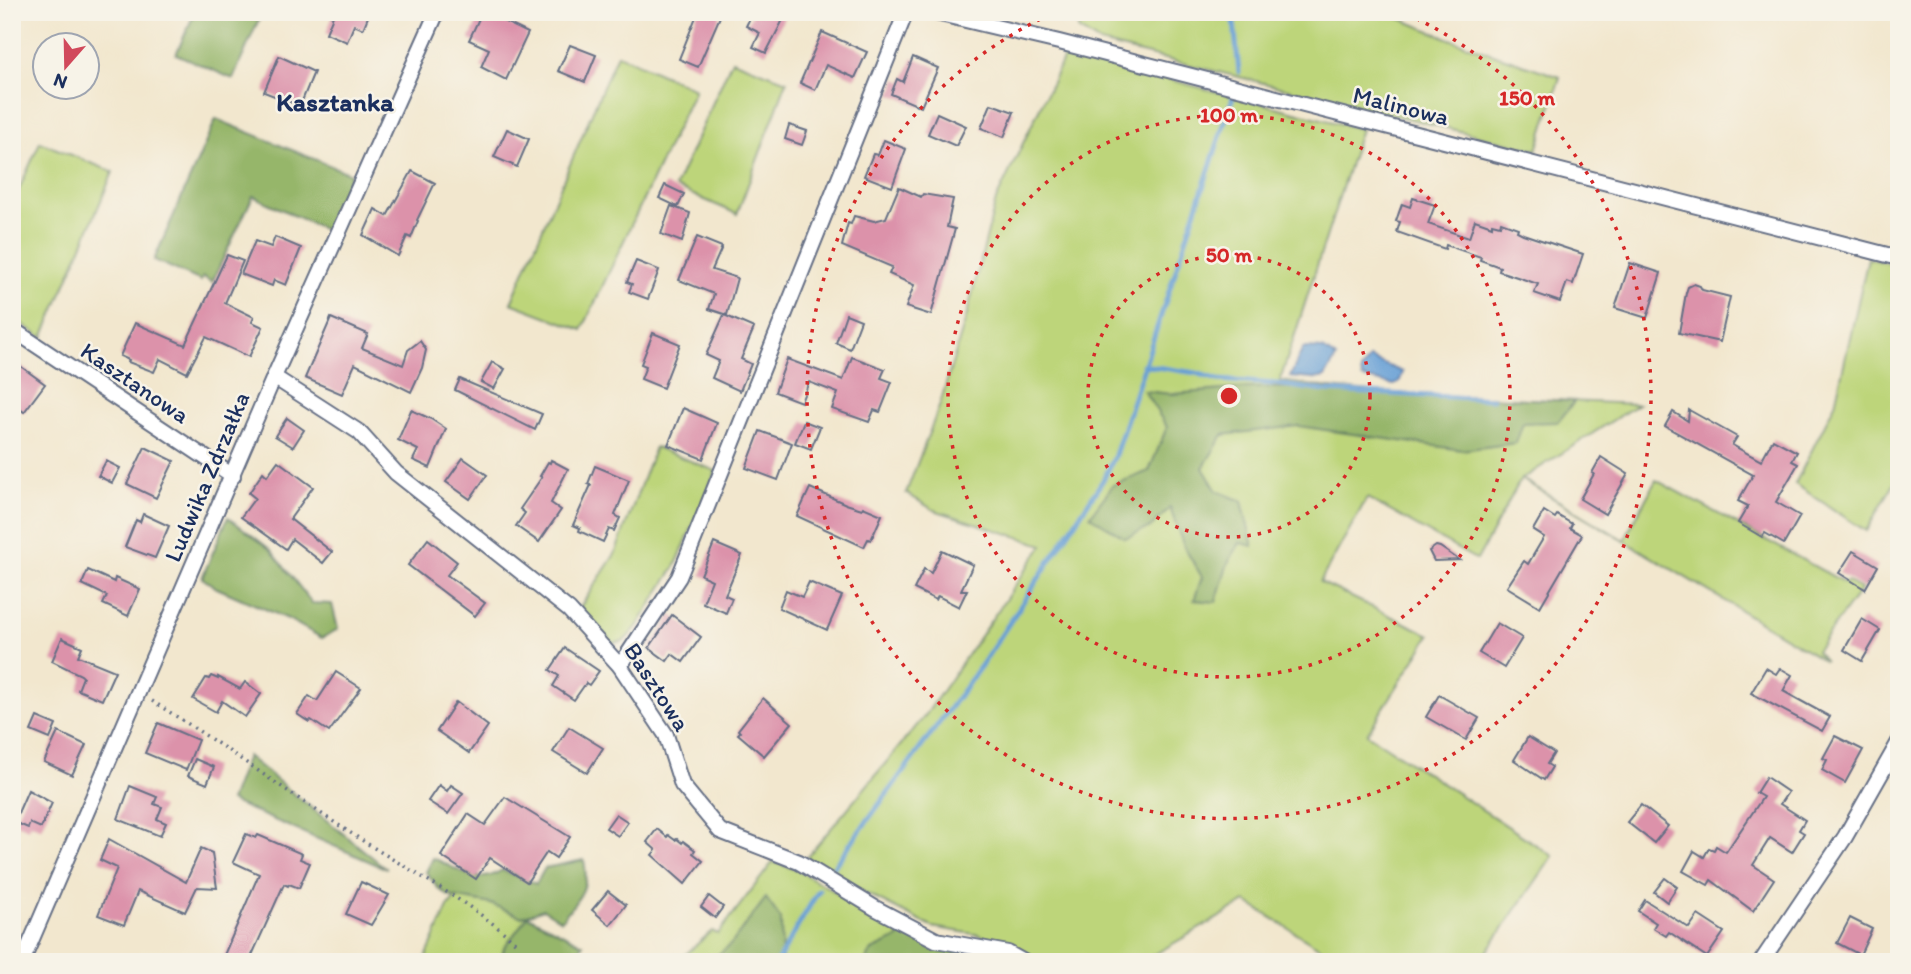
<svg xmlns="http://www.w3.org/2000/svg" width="1911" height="974" viewBox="0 0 1911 974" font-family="Itim,sans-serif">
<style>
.green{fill:#bdd57a;stroke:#6c826c;stroke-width:2}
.forest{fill:#96b66a;stroke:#587264;stroke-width:2}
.water{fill:#669fd5;stroke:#40679a;stroke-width:2}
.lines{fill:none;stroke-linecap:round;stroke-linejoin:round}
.stream{stroke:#669fd5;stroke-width:5}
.building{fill:#dc92aa}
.minor-casing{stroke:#666f85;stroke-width:18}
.path{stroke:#666f85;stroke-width:3.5;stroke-dasharray:2 5;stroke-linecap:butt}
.minor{stroke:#fff;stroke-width:14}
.ring{fill:none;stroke:#d62828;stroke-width:3.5;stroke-dasharray:3.5 7}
.labels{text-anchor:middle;stroke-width:5;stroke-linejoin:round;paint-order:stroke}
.street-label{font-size:24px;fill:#1b2f5e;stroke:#f7f3e8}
.neighbourhood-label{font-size:26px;font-weight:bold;fill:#1b2f5e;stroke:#f7f3e8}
.centre{fill:#d62828;stroke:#f7f3e8;stroke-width:3.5}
.ring-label{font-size:21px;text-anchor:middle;font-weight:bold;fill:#d62828;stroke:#f7f3e8;stroke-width:5;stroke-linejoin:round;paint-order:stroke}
</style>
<rect width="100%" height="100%" fill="#f7f3e8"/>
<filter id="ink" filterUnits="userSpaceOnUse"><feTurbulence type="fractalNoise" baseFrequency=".0143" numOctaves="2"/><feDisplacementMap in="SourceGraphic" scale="14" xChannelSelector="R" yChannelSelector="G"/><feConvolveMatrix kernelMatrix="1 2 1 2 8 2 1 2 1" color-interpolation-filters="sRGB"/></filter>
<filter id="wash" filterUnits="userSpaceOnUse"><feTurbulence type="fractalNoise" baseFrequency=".00686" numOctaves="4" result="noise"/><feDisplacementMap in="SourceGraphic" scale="28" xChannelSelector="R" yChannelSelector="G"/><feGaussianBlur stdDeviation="1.57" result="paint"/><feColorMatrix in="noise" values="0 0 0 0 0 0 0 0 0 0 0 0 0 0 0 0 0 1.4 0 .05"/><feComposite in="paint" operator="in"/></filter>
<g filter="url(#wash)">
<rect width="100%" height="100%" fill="#f2e7ce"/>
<g class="green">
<path d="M1083,12H1384L1450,39L1560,77L1537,150L1100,43L1078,29Z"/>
<path d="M1066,53L1361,129L1280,381L1360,392L1638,404L1522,479L1624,540L1656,480L1845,583L1847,581L1861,589L1816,651L1825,661L1521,479L1477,560L1367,498L1320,582L1430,635L1367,734L1553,856L1480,962H1343L1246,902L1141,962H1042L980,935L932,927L835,878L807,857L925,716L1043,545L934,510L906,493L939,407L966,318L996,200Z"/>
<path d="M617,54L695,89L582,330L511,303Z"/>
<path d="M732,60L787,81L737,214L675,187Z"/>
<path d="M40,142L113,172L43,338L12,317V205Z"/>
<path d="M1868,258L1899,266V475L1866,531L1795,484L1835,404Z"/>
<path d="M655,447L716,471L676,565L636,628L624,641L612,643L579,609L615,554Z"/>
<path d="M773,862L795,869L904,931L898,938L872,950L865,962H677L712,931L718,934Z"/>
<path d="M459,893L528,916L504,948L500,962H424L448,907Z"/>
</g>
<g class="forest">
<path d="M195,12H262L233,79L176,54Z"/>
<path d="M216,119L351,174L325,230L253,196L212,282L203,277L201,281L154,260Z"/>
<path d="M1319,387L1371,392L1575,401L1558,422L1523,423L1516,443L1462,450L1298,426L1223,435L1203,468L1217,491L1242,501L1253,546L1240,543L1228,563L1216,602L1194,600L1202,577L1184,547L1170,508L1151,527L1125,538L1090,516L1113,485L1149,471L1167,427L1144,391L1172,394L1249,388Z"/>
<path d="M228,517L271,550L312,603L332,604L338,629L322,638L288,619L217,588L202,578Z"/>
<path d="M247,756L387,869L230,801Z"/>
<path d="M433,858C458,868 476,888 502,870L536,884L545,868L584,860C590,890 579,898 561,920L543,909L522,917L491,904L448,896L438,888L426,872Z"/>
<path d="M766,898L781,919L782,962H709L731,944Z"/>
<path d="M528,916L583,944L573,962H501L504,948Z"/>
<path d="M904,931L990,954L986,962H865L872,950L898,938Z"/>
</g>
<g class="water">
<path d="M1303,348L1323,349L1336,358L1325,377L1314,379L1290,377Z"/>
<path d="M1369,358L1403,372L1399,383L1394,385L1362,378L1361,371Z"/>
</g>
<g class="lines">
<g class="stream">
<path d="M1233,12L1239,72"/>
<path d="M1143,365L1196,373L1218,380L1276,384L1325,391L1493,399"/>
<path d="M834,866L983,663L1103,480L1114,458L1233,97"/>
<path d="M777,962L819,890"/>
</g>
</g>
<g id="blocks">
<g class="building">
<path d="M325,12H370L363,29L354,25L347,42L326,33L333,16Z"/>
<path d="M482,12H507L503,21L528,33L506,80L481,67L489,49L469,40Z"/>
<path d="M698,12H722L698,67L679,59Z"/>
<path d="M753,12H784L782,17L784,18L766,53L753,47L760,33L746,26Z"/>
<path d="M822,32L867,52L855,78L826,65L815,90L800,83Z"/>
<path d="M570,45L596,55L585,82L558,71Z"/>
<path d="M279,56L314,72L300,106L264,92Z"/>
<path d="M913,57L938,68L921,107L891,94L897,79L903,82Z"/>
<path d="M991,104L1014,112L1004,137L981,128Z"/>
<path d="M937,113L966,126L956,146L928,134Z"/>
<path d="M789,125L807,131L802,145L785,139Z"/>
<path d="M507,129L529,139L517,167L494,157Z"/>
<path d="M884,140L906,149L892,187L864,176L873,154L878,155Z"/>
<path d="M412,171L435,183L417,220L418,221L411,238L407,236L398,256L363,235L375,209L387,216Z"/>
<path d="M665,185L684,194L678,207L659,198Z"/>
<path d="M899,187L921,197L923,194L953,199L947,227L955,229L931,315L906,307L914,285L889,274L892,267L842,246L848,223L851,224L854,216L874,221L886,218Z"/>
<path d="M1413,198L1435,205L1428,224L1469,238L1475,220L1492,226V223L1500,225L1501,222L1518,228L1517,231L1523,234L1583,254L1573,284L1567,282L1560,302L1534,293L1538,284L1499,271L1500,267L1480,260L1481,257L1446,245L1445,249L1397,232L1400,222L1396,221L1402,204L1410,207Z"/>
<path d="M671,206L690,213L682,242L661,234Z"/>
<path d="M275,237L301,248L286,285L274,280L272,286L241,274L255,241L271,247Z"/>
<path d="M697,237L722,247L712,270L737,278L727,315L709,309L714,294L679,280Z"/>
<path d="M227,255L243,261L225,303L254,317L252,322L263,327L249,357L206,337L187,373L160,359L154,372L128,362L129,360L120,356L135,323L185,345Z"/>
<path d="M636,261L659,270L648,299L629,292L632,284L627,282Z"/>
<path d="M1630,263L1661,273L1647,318L1615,308Z"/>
<path d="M1694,284L1700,286L1702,290L1730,297L1720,342L1679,333L1686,293L1688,287Z"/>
<path d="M846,314L861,320L850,349L836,343Z"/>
<path d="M724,315L754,328L741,359L751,364L740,391L712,378L719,361L706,355Z"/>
<path d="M331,318L368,334L362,348L403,365L408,350L420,341L426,350L422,368L411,392L355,364L342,394L305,378Z"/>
<path d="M653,333L680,344L663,388L641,379L646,366L641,364Z"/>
<path d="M852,357L885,369L881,378L892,382L880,412L874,410L869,422L832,409L838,393L809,382L801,402L775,392L787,359L843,380Z"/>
<path d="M12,360L45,384L24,412L12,403Z"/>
<path d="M492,362L505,369L494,389L481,382Z"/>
<path d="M460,379L542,414L535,430L455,390Z"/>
<path d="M683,408L717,423L703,459L668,445Z"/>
<path d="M411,410L431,419L446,429L430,468L413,460L418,450L398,440Z"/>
<path d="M1689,410L1737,437L1732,445L1761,461L1773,439L1797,452L1792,461L1798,464L1776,502L1800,516L1784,544L1765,533L1762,537L1738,523L1748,506L1738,501L1753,475L1665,426L1673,412L1688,421Z"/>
<path d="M287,418L304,430L293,447L275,436Z"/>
<path d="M804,421L820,427L811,449L795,443Z"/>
<path d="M760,431L792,443L778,480L746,468Z"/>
<path d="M145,447L174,461L156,498L127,484Z"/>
<path d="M1601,457L1628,474L1605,514L1580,499L1594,474L1592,473Z"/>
<path d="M463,458L487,475L470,499L446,482Z"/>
<path d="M551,460L568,469L551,503L561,510L539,542L516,526L525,513L520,509L542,477L540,476L548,462L550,463Z"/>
<path d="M106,461L120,468L112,483L98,476Z"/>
<path d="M278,461L313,487L290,519L332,552L323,563L292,539L286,549L241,517L255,498L249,493L263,472L267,476Z"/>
<path d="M595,466L629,480L615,515L620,518L614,531L609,529L603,542L579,531L580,528L573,525L591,485L588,484Z"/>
<path d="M810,488L846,504L862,509L863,507L882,515L871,540L868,539L864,547L797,516Z"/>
<path d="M1544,511L1555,518L1557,515L1572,524L1570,528L1582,535L1540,607L1507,587L1524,561L1528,564L1544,537L1533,530Z"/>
<path d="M143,514L169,526L155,558L125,547L136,520L140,522Z"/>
<path d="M428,539L457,562L447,575L485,603L475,616L408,565Z"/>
<path d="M714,543L742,555L725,595L732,598L726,613L703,603L712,580L701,575Z"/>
<path d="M1436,546L1440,547L1459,560L1434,561L1429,551Z"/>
<path d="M942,550L973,565L961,590H967L959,607L938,596L936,600L914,589L924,569L931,573Z"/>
<path d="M1853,551L1878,566L1865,589L1839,573Z"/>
<path d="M88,570L114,582L115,578L140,589L128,616L103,604L107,596L82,584Z"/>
<path d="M809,582L842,596L827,630L779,608L786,590L802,597Z"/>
<path d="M672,615L701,637L683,662L672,654L667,661L649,648Z"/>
<path d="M1862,619L1880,630L1862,661L1844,650Z"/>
<path d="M1497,623L1522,638L1504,668L1479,653Z"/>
<path d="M62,638L82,647L78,656L115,671L102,700L78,690L83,677L81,675L52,661Z"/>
<path d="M565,648L599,671L589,685L586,683L574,700L553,686L559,676L550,670Z"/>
<path d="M1766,668L1776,674L1780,668L1792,675L1783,691L1830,717L1822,731L1751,693Z"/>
<path d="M336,672L361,688L329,732L311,720L309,722L297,714L309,696L317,701Z"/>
<path d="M211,676L218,679V677L240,689L245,682L261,694L245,717L222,701L216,712L193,699L206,678L209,679Z"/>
<path d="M1439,695L1479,718L1466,740L1426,717Z"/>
<path d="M763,698L792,723L764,756L738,734L740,732L738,730Z"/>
<path d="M456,702L488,726L469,753L437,731Z"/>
<path d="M37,717L56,725L50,739L31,731Z"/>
<path d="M158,723L198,740L186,770L145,753Z"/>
<path d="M569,727L603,748L587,773L553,752Z"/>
<path d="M58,732L86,745L72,775L44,762Z"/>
<path d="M1835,736L1863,750L1845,783L1822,770L1827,760L1823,758Z"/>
<path d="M1528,737L1554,753L1547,764L1552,767L1544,780L1514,760Z"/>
<path d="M195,759L214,767L207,784L188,776Z"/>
<path d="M1766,777L1788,792L1780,804L1805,820L1799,830L1804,833L1792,852L1770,838L1753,865L1774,879L1753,911L1711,880L1708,885L1683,871L1694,851L1704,857L1709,848L1714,850L1716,846L1726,852L1763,797L1756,793Z"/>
<path d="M439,785L447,791L451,785L463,793L448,814L428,801Z"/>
<path d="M130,786L157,797L154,804L162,807L157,819L166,823L160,836L118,819Z"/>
<path d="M28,790L52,803L41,828L30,823L28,828L14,822Z"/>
<path d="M505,797L570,837L556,858L547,852L527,882L490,858L476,879L441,856L468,814L485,825Z"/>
<path d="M1641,805L1668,826L1654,843L1627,822Z"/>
<path d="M616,814L628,822L618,836L606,828Z"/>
<path d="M657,829L667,837L668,835L675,840L677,839L682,843L683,841L695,850L693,853L703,861L685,884L652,855L656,850L647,842Z"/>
<path d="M246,834L256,838L258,835L302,854L300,859L310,863L299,888L289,884L288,886L284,884L249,962H221L259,874L233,862Z"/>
<path d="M109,839L186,882L201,848L212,853L217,888L197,887L185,912L138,891L124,925L98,915L117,868L100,860Z"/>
<path d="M1665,878L1677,887L1667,902L1654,892Z"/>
<path d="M361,882L389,895L371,925L346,914Z"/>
<path d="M608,891L626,905L610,925L592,910Z"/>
<path d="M709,896L723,907L715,918L701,907Z"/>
<path d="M1645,900L1689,928L1698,915L1724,932L1707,957L1669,932L1666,936L1653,928L1656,923L1638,911Z"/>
<path d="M1850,918L1872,929L1860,955L1837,943Z"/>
</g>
</g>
</g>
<g filter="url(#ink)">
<use href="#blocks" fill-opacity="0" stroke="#666f85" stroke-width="2"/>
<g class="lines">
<g class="minor-casing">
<g id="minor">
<path d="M932,12L1059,42L1899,258"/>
<path d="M12,329L233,476"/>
<path d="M274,377L359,432L396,473L569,610L620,666L666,735L682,785L720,831L799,862L875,908L936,940L1008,953L1024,962"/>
<path d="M620,666L679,577L906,12"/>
<path d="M22,962L274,377L437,12"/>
<path d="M1761,962L1845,837L1899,742"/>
</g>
</g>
<path class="path" d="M152,701C223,745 290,794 360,839C413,873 469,901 515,942"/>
<use href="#minor" class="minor"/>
</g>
</g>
<g class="ring">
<circle cx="1229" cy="396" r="141"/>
<circle cx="1229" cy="396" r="281"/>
<path d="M1407 14A422 422 0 1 1 1051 14"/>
</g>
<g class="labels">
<g class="street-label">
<text transform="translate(1401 106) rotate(14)" y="8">Malinowa</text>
<text transform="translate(135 383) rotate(34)" y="8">Kasztanowa</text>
<text transform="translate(207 477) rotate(-67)" y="8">Ludwika Zdrzałka</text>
<text transform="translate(657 687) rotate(57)" y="8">Basztowa</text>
</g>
<g class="neighbourhood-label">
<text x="335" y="111">Kasztanka</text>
</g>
</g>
<circle cx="1229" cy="396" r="10" class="centre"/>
<g class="ring-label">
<text x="1527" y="105">150 m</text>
<text x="1229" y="122">100 m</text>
<text x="1229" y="262">50 m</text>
</g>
<rect width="1911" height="974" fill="none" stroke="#f7f3e8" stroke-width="42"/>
<g transform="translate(66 66) rotate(200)"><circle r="33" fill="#f7f3e8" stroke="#9fa5b1" stroke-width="2"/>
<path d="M0-5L12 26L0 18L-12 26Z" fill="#d1495b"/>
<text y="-10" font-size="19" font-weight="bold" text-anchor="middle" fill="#1b2f5e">N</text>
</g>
</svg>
